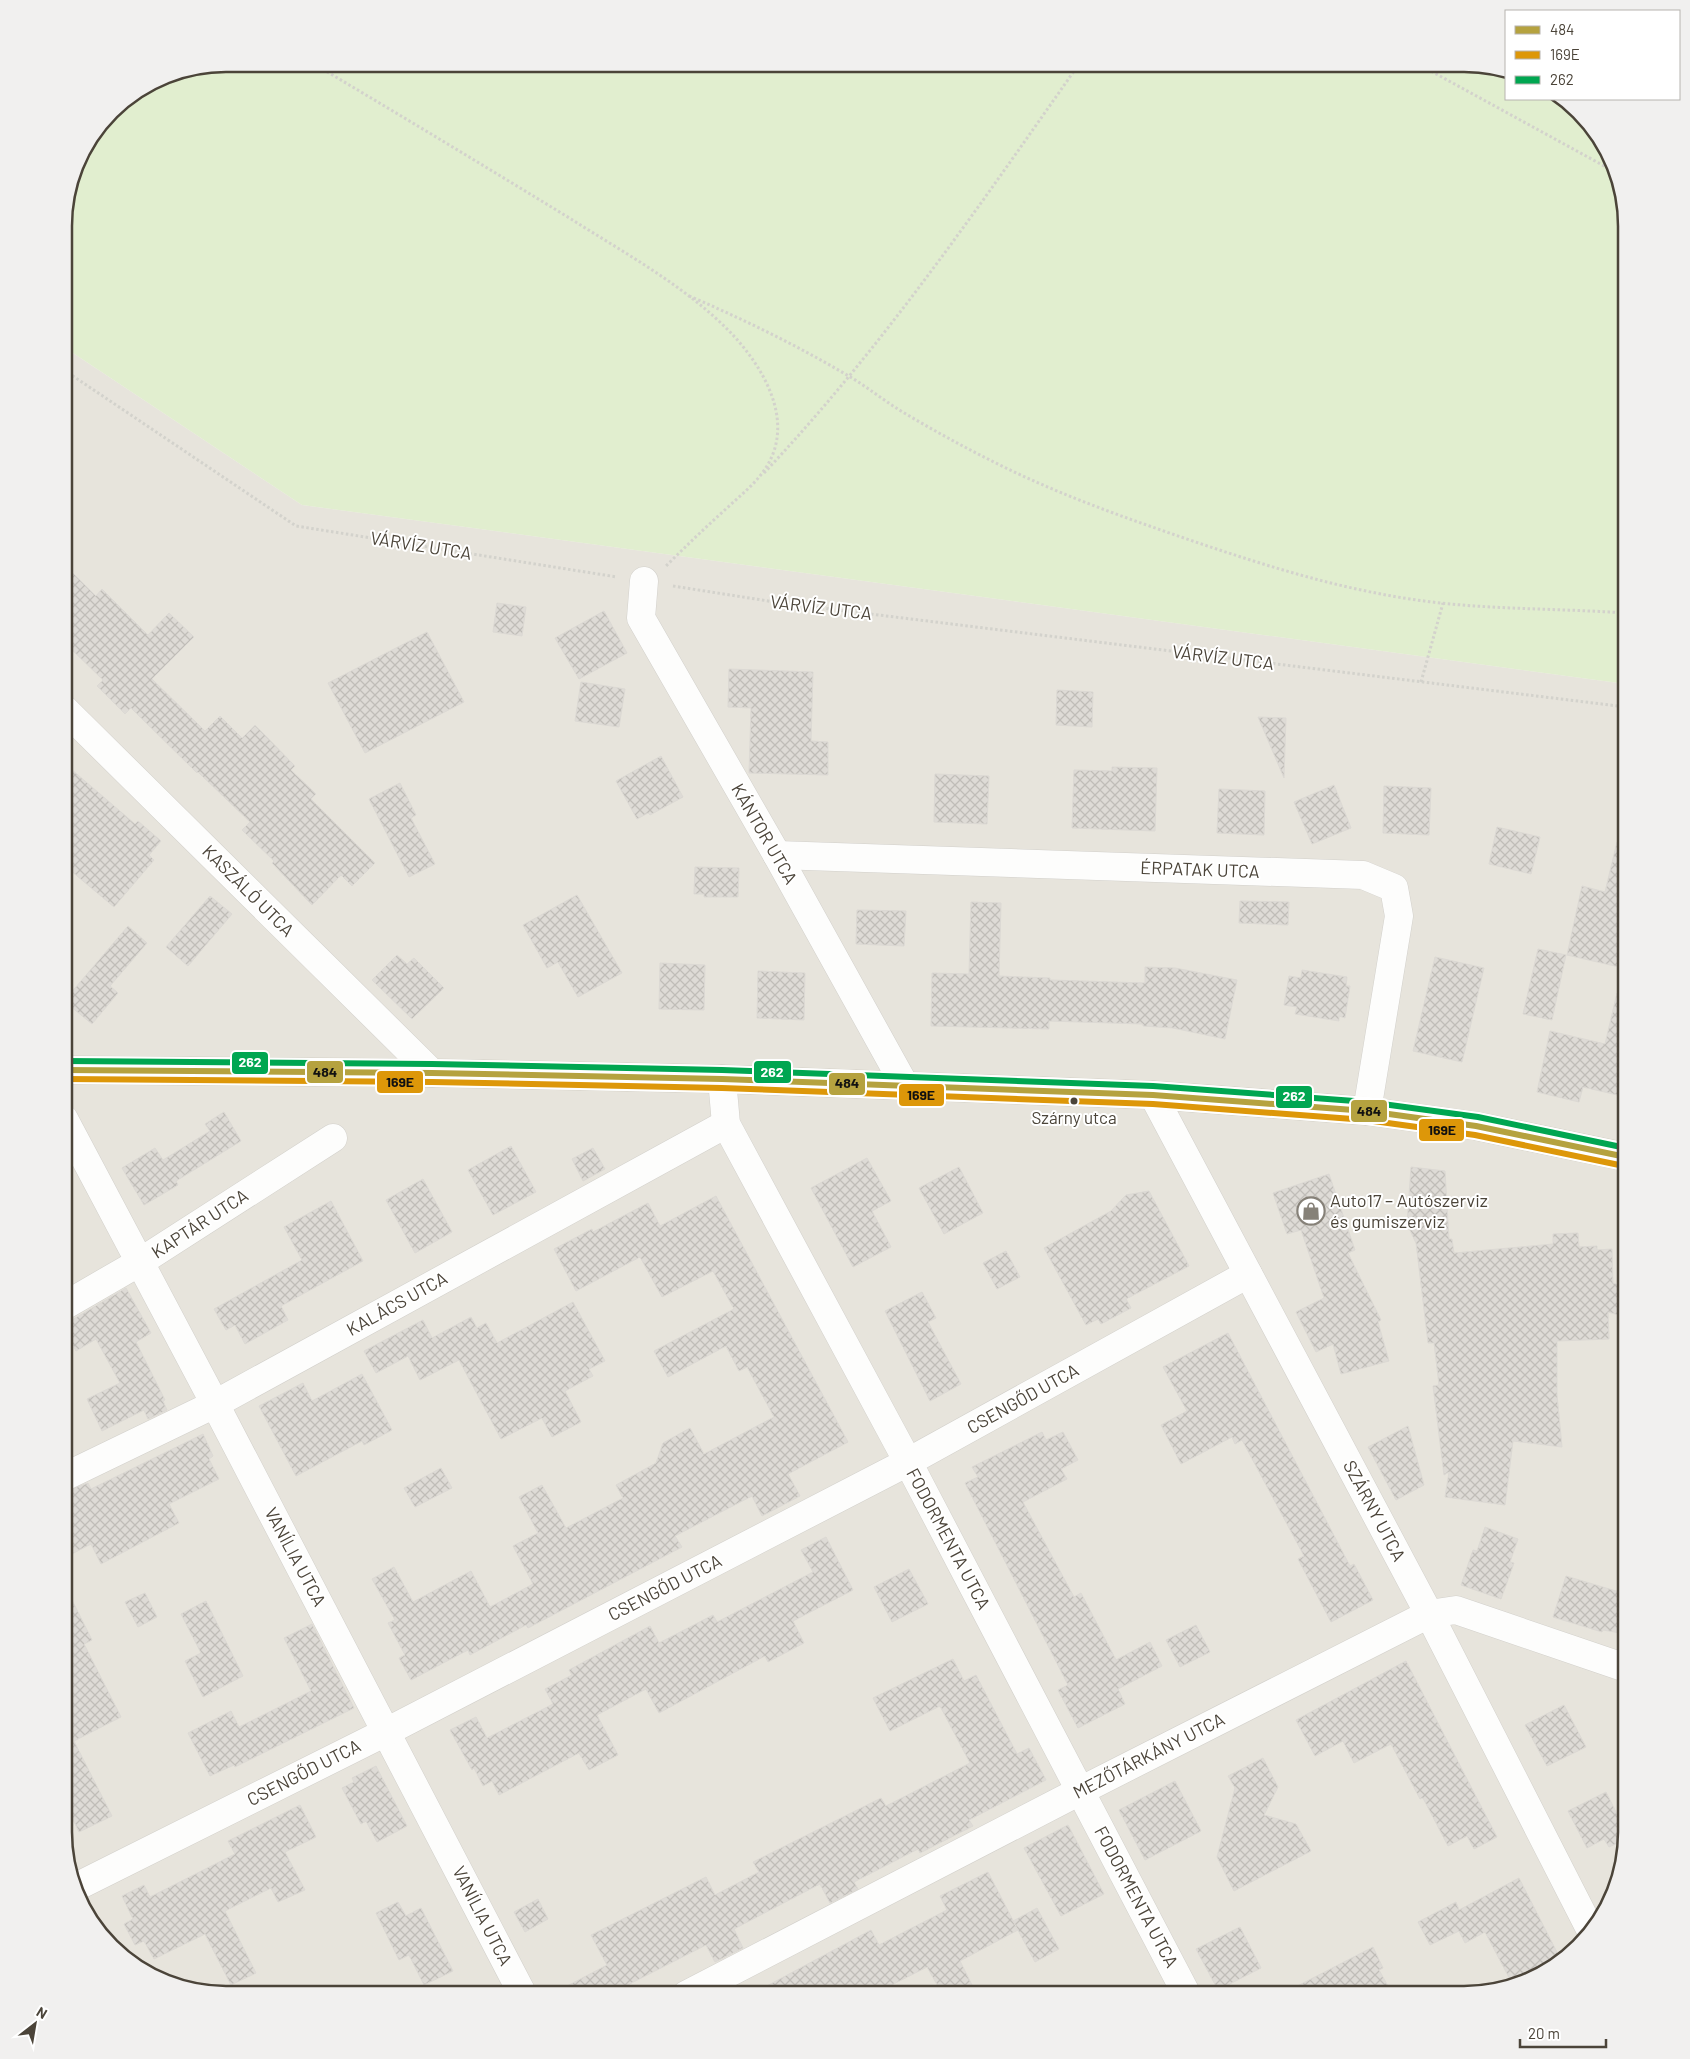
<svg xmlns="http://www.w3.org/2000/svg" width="1690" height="2059" viewBox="0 0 1690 2059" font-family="Barlow,sans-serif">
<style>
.residential{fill:#e7e4dc}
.green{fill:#e1eecf}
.building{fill:url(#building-cross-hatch);stroke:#dcd9d4}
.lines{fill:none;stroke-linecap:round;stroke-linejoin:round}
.street-casing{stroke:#d2d0cb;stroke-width:29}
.secondary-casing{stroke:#d3cfc5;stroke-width:29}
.path{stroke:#d3d2cc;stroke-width:3;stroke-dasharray:2.5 2.5;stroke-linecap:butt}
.street{stroke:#fdfdfc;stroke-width:28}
.secondary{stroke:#f7f6f1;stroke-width:28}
.bus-1-casing{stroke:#fff;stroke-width:10}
.bus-2-casing{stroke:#fff;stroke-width:10}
.bus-3-casing{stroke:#fff;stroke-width:10}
.bus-1{stroke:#b5a23f;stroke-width:6}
.bus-2{stroke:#dd9709;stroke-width:6}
.bus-3{stroke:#00a651;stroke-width:6}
.bus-dot{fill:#4b4439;stroke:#fff;stroke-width:2}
.labels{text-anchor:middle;stroke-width:4;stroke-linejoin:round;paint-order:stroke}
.bus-label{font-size:17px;fill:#4b4439;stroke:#fff}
.street-label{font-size:18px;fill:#4b4439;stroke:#fff}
.poi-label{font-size:18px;fill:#4b4439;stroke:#fff;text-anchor:start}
.rim{fill:none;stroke:#4b4439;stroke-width:2.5}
.line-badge{stroke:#fff;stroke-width:2}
.badge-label{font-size:14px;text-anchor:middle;font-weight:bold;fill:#fff}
.pale-badge-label{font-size:14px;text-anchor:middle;font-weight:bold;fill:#111}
</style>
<defs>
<pattern id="building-cross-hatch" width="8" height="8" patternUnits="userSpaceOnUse" patternTransform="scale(1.25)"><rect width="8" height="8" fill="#dedbd6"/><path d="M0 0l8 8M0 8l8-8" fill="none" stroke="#c0bdb8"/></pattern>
</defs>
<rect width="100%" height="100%" fill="#f4f2ee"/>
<path class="residential" d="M64,347L302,505L1626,684V1832L1605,1913L1554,1968L1515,1987L1463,1995H227L146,1974L91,1923L72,1884L64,1832Z"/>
<path class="green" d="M227,64H1473L1506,74V99H1559L1599,136L1618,175L1626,227V684L302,505L64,347V216L80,155L119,104L165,76Z"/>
<g class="building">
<path d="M64,564L96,596L102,589L148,635L169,613L194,637L152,679L205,731L220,716L242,738L255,725L295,766L291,770L316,794L311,799L375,863L352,886L341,875L312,905L272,863L274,861L242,830L250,822L198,772L197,773L131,708L125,714L97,686L103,680L64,642Z"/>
<path d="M497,603L526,607L522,636L493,632Z"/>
<path d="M604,611L627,653L579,679L555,638Z"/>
<path d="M427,632L464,702L365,753L328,683Z"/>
<path d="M729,669L813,672L811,741L828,742V775L749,773L751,708L728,707Z"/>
<path d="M581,682L625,689L619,727L575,721Z"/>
<path d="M1057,690L1093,692L1092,727L1056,725Z"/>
<path d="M1258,717L1286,718L1284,778Z"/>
<path d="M661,756L683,797L650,815L648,813L637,819L616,781Z"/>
<path d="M64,763L135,824L138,821L161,841L149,855L154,860L114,907L64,865Z"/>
<path d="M1112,767L1157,768L1155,831L1072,828L1074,770L1112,771Z"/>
<path d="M935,774L989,776L987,824L934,822Z"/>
<path d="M400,783L416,815L411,818L435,864L409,877L369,799Z"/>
<path d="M1334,785L1351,828L1312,844L1294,802Z"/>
<path d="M1384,786L1431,788L1429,835L1383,833Z"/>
<path d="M1219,789L1265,791L1264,835L1217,833Z"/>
<path d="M1497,827L1540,837L1531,874L1489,864Z"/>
<path d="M1617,842L1626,843V937L1619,967L1567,955L1582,886L1605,892Z"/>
<path d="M695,867L739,868L738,897H704V894H694Z"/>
<path d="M577,895L622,973L578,997L558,962L547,968L523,925Z"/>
<path d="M210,896L232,914L188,966L166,947Z"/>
<path d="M1240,901L1289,902L1288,925L1239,923Z"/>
<path d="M971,902L1001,903L999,976L1050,978V980L1145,983V967L1175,968L1237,980L1225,1039L1173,1028L1143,1026V1024L1049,1021V1029L931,1026L932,973L969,974Z"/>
<path d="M857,910L906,911L904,946L856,944Z"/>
<path d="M128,926L147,943L110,986L118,993L92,1024L64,1001Z"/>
<path d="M1538,949L1566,955L1552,1020L1523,1014Z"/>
<path d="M397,955L407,964L414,958L444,988L412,1019L372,980Z"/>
<path d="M1435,957L1484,968L1462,1062L1413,1051Z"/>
<path d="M660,963L705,965L704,1010L659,1009Z"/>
<path d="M1302,970L1347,977L1346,986H1350L1345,1018L1339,1016V1021L1295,1014L1297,1007L1284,1005L1289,976L1301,978Z"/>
<path d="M758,971L805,973L804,1020L757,1018Z"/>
<path d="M1617,993L1626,994V1097L1583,1087L1579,1102L1537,1092L1550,1031L1605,1044Z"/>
<path d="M224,1112L241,1141L176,1181L178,1185L144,1205L122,1168L155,1148L163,1160L210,1131L205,1124Z"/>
<path d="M511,1146L536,1192L493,1215L468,1170Z"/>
<path d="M593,1148L605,1169L583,1181L572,1159Z"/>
<path d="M867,1158L891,1201L872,1211L891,1247L853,1267L811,1188Z"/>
<path d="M959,1167L983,1213L944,1234L919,1188Z"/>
<path d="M1411,1167L1445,1171L1449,1239H1452L1454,1253L1553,1244V1234L1578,1233L1579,1247L1597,1246V1250L1612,1249L1613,1283L1626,1287V1317L1608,1312L1609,1339L1557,1341V1395L1562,1447L1513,1441L1505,1505L1445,1497L1449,1472L1444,1475L1433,1386L1439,1385L1434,1343H1428L1416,1243L1407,1224Z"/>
<path d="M1329,1174L1355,1250L1348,1253L1381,1320L1378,1322L1389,1361L1341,1374L1333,1344L1316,1352L1296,1312L1324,1298L1301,1230L1287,1234L1273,1193Z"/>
<path d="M423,1179L452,1232L415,1253L386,1200Z"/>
<path d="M1149,1191L1189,1266L1126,1299L1131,1308L1101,1324L1098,1319L1086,1325L1044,1248L1111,1211L1126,1195Z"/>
<path d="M716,1196L848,1442L788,1474L800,1496L762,1516L752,1496L675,1536L682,1547L528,1628L526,1625L470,1655L468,1650L411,1680L399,1658L405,1655L388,1623L395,1620L372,1579L394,1567L413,1602L471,1571L490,1607L533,1584L513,1546L538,1533L519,1497L542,1485L566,1528L623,1498L616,1485L656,1463L663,1443L690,1428L704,1454L774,1417L747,1367L739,1371L726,1346L668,1377L654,1351L734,1309L713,1271L662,1297L640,1257L576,1291L554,1249L592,1229L593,1232L648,1203L660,1226Z"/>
<path d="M331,1201L363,1261L281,1306L288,1320L245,1344L235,1325L226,1330L214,1309L302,1260L284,1227Z"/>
<path d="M1006,1251L1020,1277L997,1289L983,1263Z"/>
<path d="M126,1288L151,1333L136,1342L165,1400L163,1401L167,1410L148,1419L144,1410L102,1431L87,1399L120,1383L96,1339L76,1351L64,1330V1322L72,1320Z"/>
<path d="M922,1292L936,1318L928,1322L961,1384L930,1401L885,1311Z"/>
<path d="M573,1302L605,1361L589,1369L593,1376L565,1391L581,1422L552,1437L542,1418L501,1439L459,1360L420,1380L408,1356L376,1373L364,1351L423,1320L432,1338L471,1317L477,1328L486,1323L497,1343Z"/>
<path d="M1228,1333L1350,1566L1354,1564L1373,1600L1331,1622L1298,1559L1304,1556L1242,1440L1235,1444L1232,1437L1181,1464L1161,1425L1187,1411L1163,1367Z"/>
<path d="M362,1374L392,1430L364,1445L362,1441L296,1476L259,1406L303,1383L312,1401Z"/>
<path d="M1408,1426L1424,1485L1396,1500L1368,1447Z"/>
<path d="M1042,1432L1046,1440L1063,1432L1078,1460L1061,1469L1067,1479L1023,1502L1074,1597L1081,1593L1116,1660L1150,1642L1162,1666L1118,1689L1125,1704L1078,1728L1058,1690L1068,1685L965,1483L978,1477L972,1467Z"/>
<path d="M203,1434L213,1456L209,1459L219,1479L169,1504L179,1523L101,1564L91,1544L64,1558V1492L88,1483L91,1489Z"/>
<path d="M441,1468L452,1488L415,1507L404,1488Z"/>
<path d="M1485,1527L1518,1539L1510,1562L1514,1563L1501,1599L1461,1585L1473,1550L1477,1551Z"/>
<path d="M826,1537L853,1590L793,1621L804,1643L768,1662L765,1656L659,1713L646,1689L597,1715L618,1755L589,1770L579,1753L499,1795L492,1781L483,1786L474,1768L472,1770L450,1730L476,1717L487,1738L553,1704L545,1689L572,1675L569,1670L650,1626L659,1643L713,1615L717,1622L813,1572L801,1550Z"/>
<path d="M909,1569L928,1604L892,1622L874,1587Z"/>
<path d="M1566,1576L1626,1594V1634L1603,1630L1602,1632L1553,1617Z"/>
<path d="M64,1584L92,1640L84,1644L121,1717L74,1741L112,1816L79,1832L64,1801V1796L74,1791L64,1771Z"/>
<path d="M145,1593L157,1617L138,1627L125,1602Z"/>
<path d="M206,1601L243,1676L203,1697L185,1661L201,1653L181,1614Z"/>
<path d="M312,1624L354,1708L235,1767L234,1765L210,1776L188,1733L231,1711L239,1727L311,1691L284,1638Z"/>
<path d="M1196,1625L1210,1652L1180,1667L1166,1640Z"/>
<path d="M953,1659L964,1681L976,1675L1017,1754L1029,1748L1046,1780L969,1820L973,1826L920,1853L918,1849L854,1882L858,1889L830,1903L820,1884L734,1929L743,1948L715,1962L706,1945L608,1995H550L607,1965L591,1935L706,1877L715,1895L759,1872L753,1862L881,1798L886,1806L970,1763L940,1706L890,1731L873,1698Z"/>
<path d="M1406,1661L1497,1837L1474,1849L1467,1836L1448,1846L1423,1798L1420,1799L1391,1744L1354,1763L1343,1741L1315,1756L1296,1720Z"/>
<path d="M1564,1705L1586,1747L1547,1766L1525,1725Z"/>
<path d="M1263,1758L1278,1787L1264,1815L1296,1824L1311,1851L1234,1891L1217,1857L1235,1788L1228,1776Z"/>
<path d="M376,1766L407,1826L377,1842L366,1821L361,1824L342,1788L354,1782L352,1778Z"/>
<path d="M1175,1781L1201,1831L1145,1860L1119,1810Z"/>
<path d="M1606,1792L1626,1832L1624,1840L1609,1847L1604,1839L1587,1848L1568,1811Z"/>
<path d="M300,1805L316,1837L285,1852L305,1890L278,1902L271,1888L225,1911L256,1973L231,1985L205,1934L154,1959L144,1941L135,1945L124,1924L133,1919L122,1896L144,1885L150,1897L235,1854L228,1841Z"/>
<path d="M1068,1825L1104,1894L1061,1916L1024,1848Z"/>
<path d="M988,1872L1018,1930L960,1961L972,1985L952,1995H943L927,1967L872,1995H750L871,1930L879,1945L908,1930L947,1910L940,1896Z"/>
<path d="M1519,1878L1561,1960L1554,1968L1514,1987L1485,1932L1465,1943L1459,1931L1430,1945L1418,1922L1456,1902L1459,1910Z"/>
<path d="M538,1899L548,1919L525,1932L514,1912Z"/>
<path d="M398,1902L406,1916L421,1908L453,1971L424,1985L409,1955L399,1960L376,1913Z"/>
<path d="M1037,1908L1059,1949L1035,1962L1013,1921Z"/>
<path d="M1240,1927L1261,1968L1218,1990L1196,1949Z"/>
<path d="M1373,1947L1383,1968L1379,1970L1393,1995H1280Z"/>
</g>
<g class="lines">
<g class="street-casing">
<g id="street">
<path d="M644,581L641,618L777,855L904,1084"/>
<path d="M64,709L432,1073"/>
<path d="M777,855L1363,875L1394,888L1399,916L1367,1111"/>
<path d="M722,1079L726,1124L908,1462L1187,1995"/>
<path d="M1153,1095L1429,1614L1590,1929"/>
<path d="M64,1119L215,1404L523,1995"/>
<path d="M64,1306L140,1262L333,1138"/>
<path d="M64,1477L215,1404L726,1124"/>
<path d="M74,1888L386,1732L908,1462L1248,1274"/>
<path d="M686,1995L1080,1791L1429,1614L1456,1610L1626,1668"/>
</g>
</g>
<g class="secondary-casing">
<path id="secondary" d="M64,1070L432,1073L722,1079L1153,1095L1367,1111L1476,1126L1626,1157"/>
</g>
<g class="path">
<path d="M314,64C400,115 486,167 571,219C626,254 687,287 732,334C760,364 788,409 774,451C765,477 745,491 727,508C706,527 686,546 666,566"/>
<path d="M1418,64L1617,173"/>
<path d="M689,296C743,319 796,345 847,375C866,386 883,400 901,411C936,432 971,451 1008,469C1064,496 1123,517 1181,537C1257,563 1331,587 1410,599C1481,610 1554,608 1626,613"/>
<path d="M64,370L296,526L617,577"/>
<path d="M764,473C882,348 980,205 1079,64"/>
<path d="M673,586L781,603L1626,707"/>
<path d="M1421,682L1443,603"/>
</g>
<use href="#street" class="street"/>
<use href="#secondary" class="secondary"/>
<g class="bus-1-casing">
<path id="bus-1" d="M64,1070L432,1073L722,1079L1153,1095L1367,1111L1476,1126L1626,1157"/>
</g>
<g class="bus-2-casing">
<path id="bus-2" d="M64,1079L432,1082L722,1088L1153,1104L1366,1120L1475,1135L1624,1166"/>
</g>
<g class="bus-3-casing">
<path id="bus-3" d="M64,1061L432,1064L722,1070L1153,1086L1368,1102L1478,1117L1626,1148"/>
</g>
<use href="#bus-1" class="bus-1"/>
<use href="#bus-2" class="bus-2"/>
<use href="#bus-3" class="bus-3"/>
</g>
<defs>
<g id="shop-ring" transform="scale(1.4375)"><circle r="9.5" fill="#fff" stroke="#868178" stroke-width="1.5"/><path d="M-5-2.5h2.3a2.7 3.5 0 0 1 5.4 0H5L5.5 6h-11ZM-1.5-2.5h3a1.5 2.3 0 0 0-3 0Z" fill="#868178"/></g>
</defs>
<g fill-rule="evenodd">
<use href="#shop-ring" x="1311" y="1211"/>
</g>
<circle class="bus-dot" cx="1074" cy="1101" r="4.5"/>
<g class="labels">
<g class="bus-label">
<text x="1074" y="1124">Szárny utca</text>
</g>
<g class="street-label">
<text transform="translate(421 546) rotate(9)" y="6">VÁRVÍZ UTCA</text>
<text transform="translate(821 608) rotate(7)" y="6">VÁRVÍZ UTCA</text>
<text transform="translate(1223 658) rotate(7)" y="6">VÁRVÍZ UTCA</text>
<text transform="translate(764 834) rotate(60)" y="6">KÁNTOR UTCA</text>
<text transform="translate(1200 870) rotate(2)" y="6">ÉRPATAK UTCA</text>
<text transform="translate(248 891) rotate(45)" y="6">KASZÁLÓ UTCA</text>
<text transform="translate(200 1224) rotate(-33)" y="6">KAPTÁR UTCA</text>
<text transform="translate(397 1304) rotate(-29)" y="6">KALÁCS UTCA</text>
<text transform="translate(1023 1399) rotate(-29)" y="6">CSENGŐD UTCA</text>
<text transform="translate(1374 1511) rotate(62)" y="6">SZÁRNY UTCA</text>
<text transform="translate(948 1539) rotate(62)" y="6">FODORMENTA UTCA</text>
<text transform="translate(295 1557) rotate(62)" y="6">VANÍLIA UTCA</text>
<text transform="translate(665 1588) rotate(-27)" y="6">CSENGŐD UTCA</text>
<text transform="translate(1149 1756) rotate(-27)" y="6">MEZŐTÁRKÁNY UTCA</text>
<text transform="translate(304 1773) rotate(-27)" y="6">CSENGŐD UTCA</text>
<text transform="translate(1136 1897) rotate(62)" y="6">FODORMENTA UTCA</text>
<text transform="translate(482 1916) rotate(63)" y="6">VANÍLIA UTCA</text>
</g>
<g class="poi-label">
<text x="1330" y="1207">Auto17 – Autószerviz<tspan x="1330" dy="21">és gumiszerviz</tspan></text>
</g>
</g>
<path d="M0 0H1690V2059H0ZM226 72H1464A154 154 0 0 1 1618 226V1832A154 154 0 0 1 1464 1986H226A154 154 0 0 1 72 1832V226A154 154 0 0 1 226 72Z" fill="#f1f0ef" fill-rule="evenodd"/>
<path class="rim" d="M226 72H1464A154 154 0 0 1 1618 226V1832A154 154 0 0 1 1464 1986H226A154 154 0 0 1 72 1832V226A154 154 0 0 1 226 72Z"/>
<g class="line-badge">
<rect x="231" y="1051" width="38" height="24" rx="5" fill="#00a651"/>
<rect x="753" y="1060" width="39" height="24" rx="5" fill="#00a651"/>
<rect x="306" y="1060" width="38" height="24" rx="5" fill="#b5a23f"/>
<rect x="376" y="1070" width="48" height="24" rx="5" fill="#dd9709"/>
<rect x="828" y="1072" width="38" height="24" rx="5" fill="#b5a23f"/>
<rect x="898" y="1083" width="47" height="24" rx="5" fill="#dd9709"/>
<rect x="1275" y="1085" width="38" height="24" rx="5" fill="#00a651"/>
<rect x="1350" y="1099" width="38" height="24" rx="5" fill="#b5a23f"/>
<rect x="1418" y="1118" width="47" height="24" rx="5" fill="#dd9709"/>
</g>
<g class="badge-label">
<text x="250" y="1067">262</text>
<text x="772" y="1077">262</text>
<text x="1294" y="1101">262</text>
</g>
<g class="pale-badge-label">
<text x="325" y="1077">484</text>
<text x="400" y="1087">169E</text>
<text x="847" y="1088">484</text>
<text x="921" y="1100">169E</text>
<text x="1369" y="1116">484</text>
<text x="1442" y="1135">169E</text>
</g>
<rect x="1505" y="10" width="175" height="90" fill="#ffffff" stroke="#b7b4b0"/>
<rect x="1515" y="26" width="25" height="8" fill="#b5a23f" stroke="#b7b4b0"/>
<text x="1550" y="35" font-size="15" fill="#4b4439">484</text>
<rect x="1515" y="51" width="25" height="8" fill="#dd9709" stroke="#b7b4b0"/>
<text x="1550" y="60" font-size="15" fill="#4b4439">169E</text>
<rect x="1515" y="76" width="25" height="8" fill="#00a651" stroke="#b7b4b0"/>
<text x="1550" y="85" font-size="15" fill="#4b4439">262</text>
<g transform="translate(35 2024) rotate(31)" stroke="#ffffff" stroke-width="4" paint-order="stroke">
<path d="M0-4L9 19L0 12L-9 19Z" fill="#4b4439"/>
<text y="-8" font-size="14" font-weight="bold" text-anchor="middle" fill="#4b4439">N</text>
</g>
<path d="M1520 2039v8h86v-8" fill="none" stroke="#4b4439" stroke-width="2.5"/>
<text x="1528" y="2039" font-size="15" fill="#4b4439" stroke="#ffffff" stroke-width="4" paint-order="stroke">20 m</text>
</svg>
